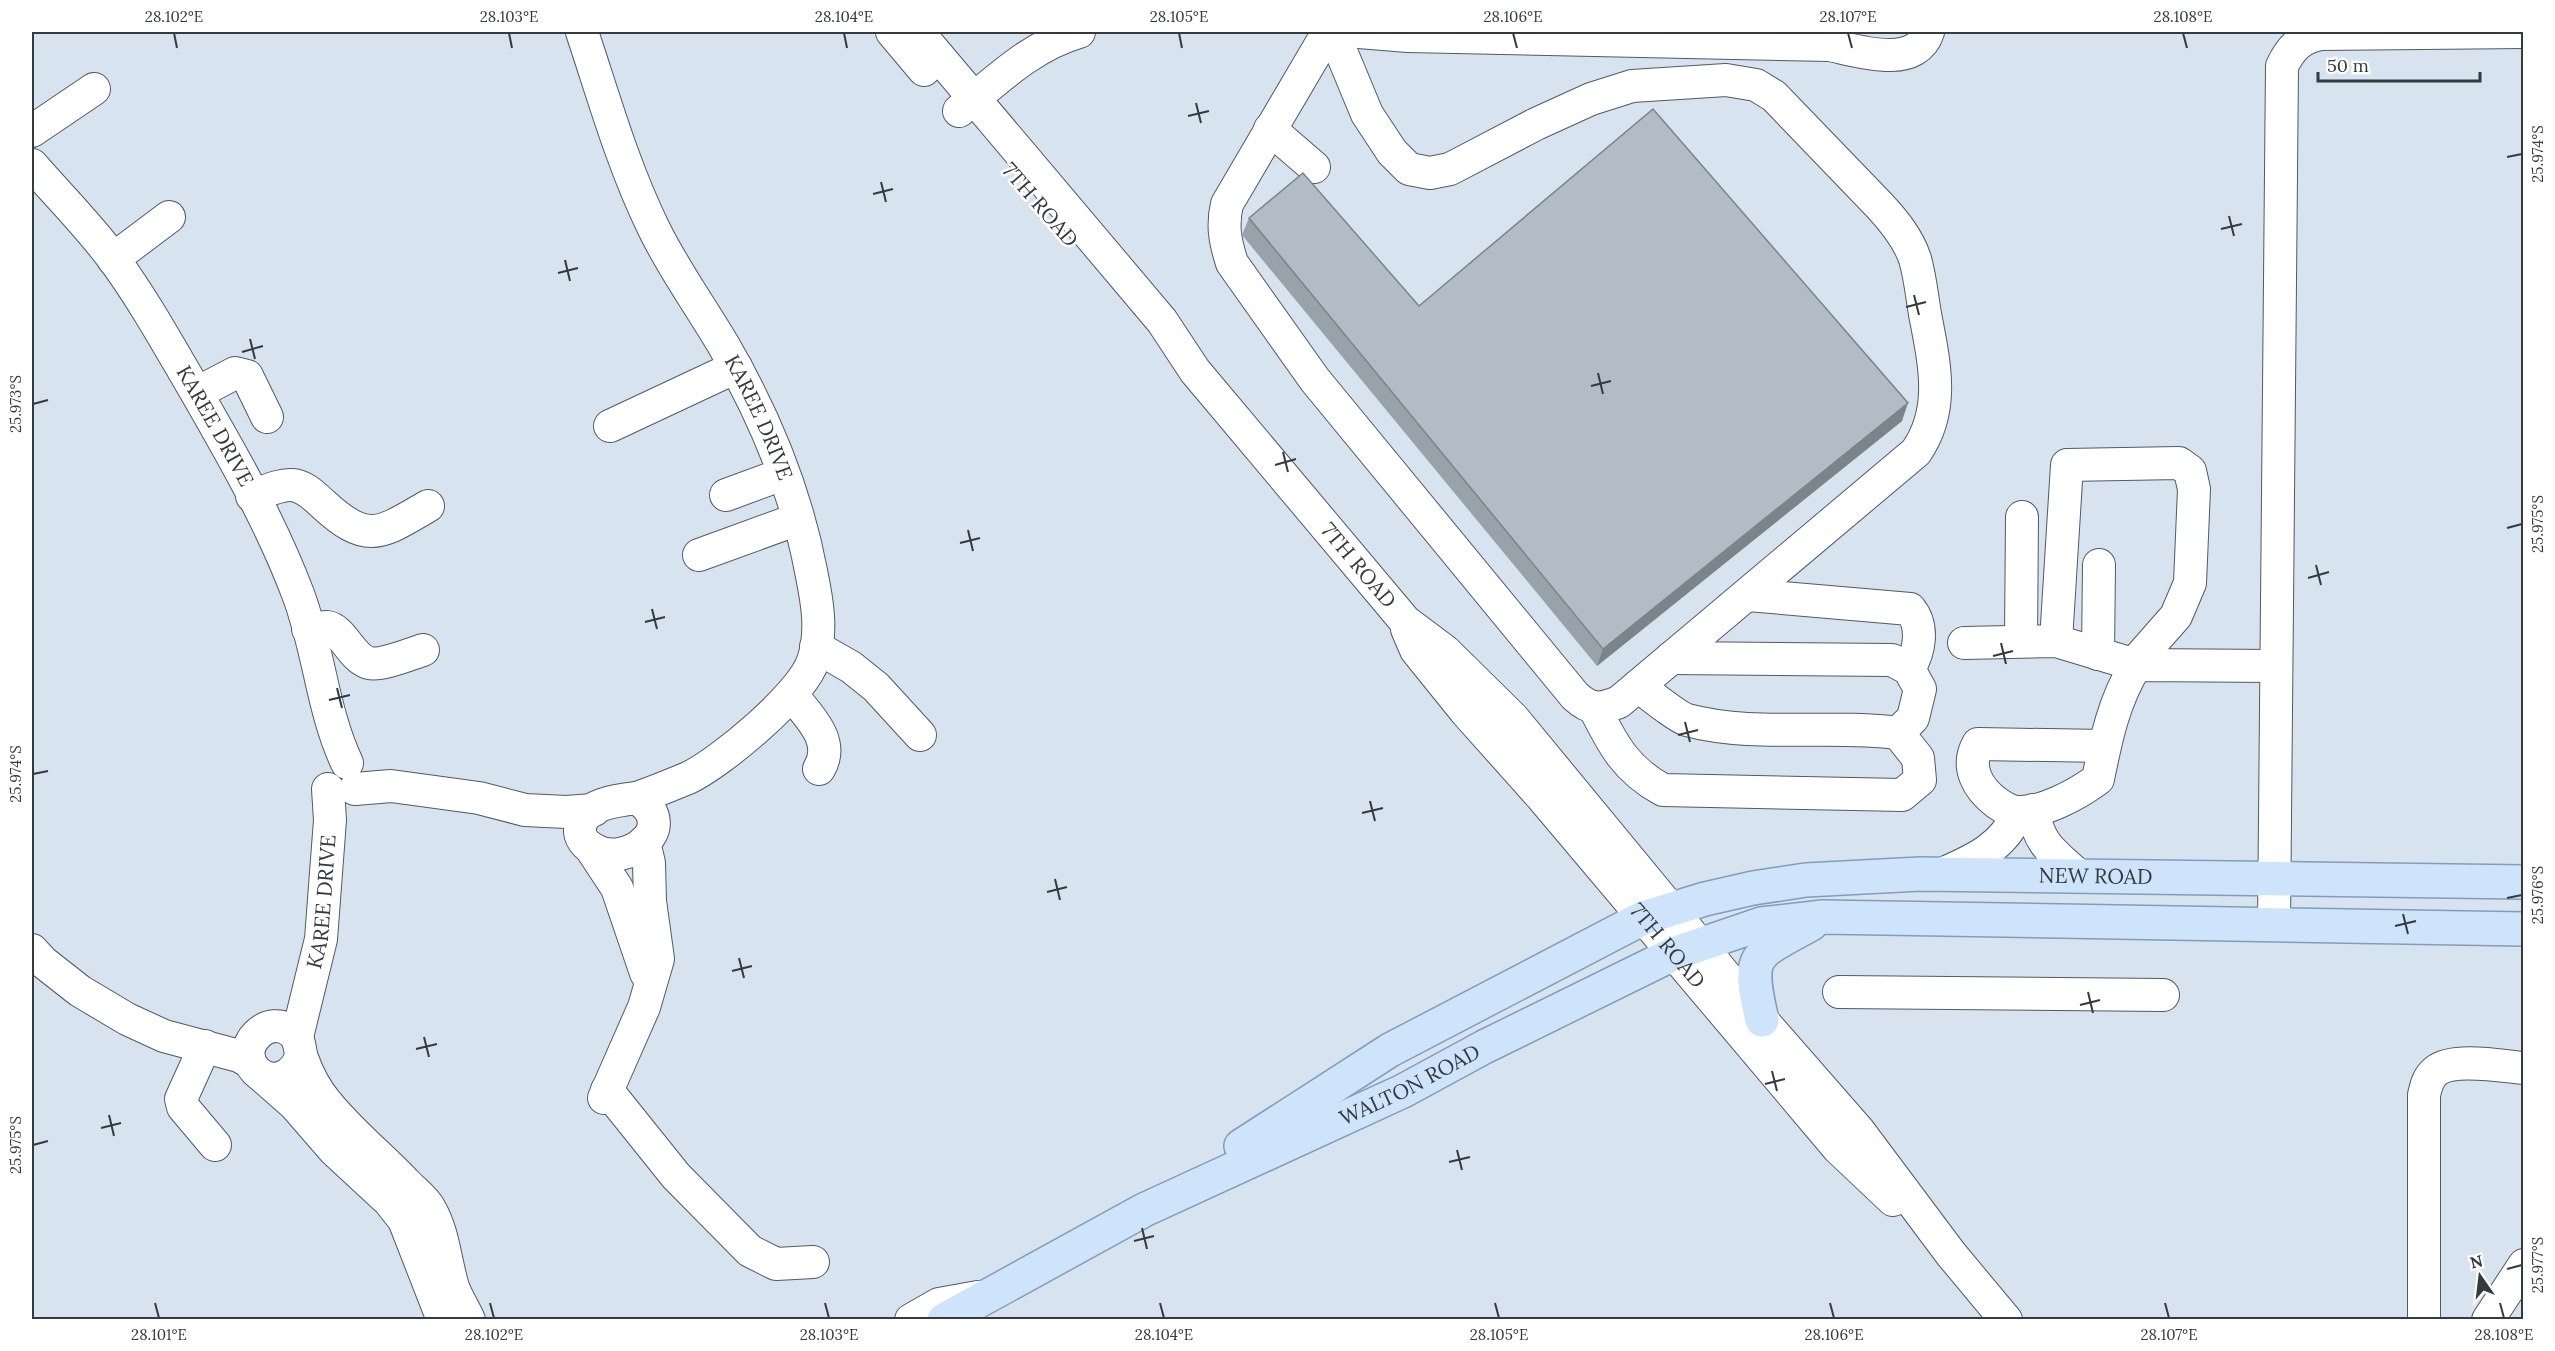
<svg xmlns="http://www.w3.org/2000/svg" width="2555" height="1351" viewBox="0 0 2555 1351" font-family="Lora,serif">
<style>
.lines{fill:none;stroke-linecap:round;stroke-linejoin:round}
.minor-casing{stroke:#515a65;stroke-width:34}
.major-casing{stroke:#839db8;stroke-width:36}
.minor{stroke:#fff;stroke-width:32}
.major{stroke:#cee4fb;stroke-width:33}
.wall{fill:#98a2ab}
.shaded-wall{fill:#7c848b}
.building{fill:#b1bcc7;stroke:#7c848b;stroke-width:1.5}
.ticks{fill:none;stroke:#353a3f;stroke-width:2}
.labels{text-anchor:middle;stroke-width:5;stroke-linejoin:round;paint-order:stroke}
.street-label{font-size:21px;fill:#353a3f;stroke:#fff}
.neatline{fill:none;stroke:#353a3f;stroke-width:2}
.ticks-label{font-size:15px;text-anchor:middle;fill:#353a3f}
</style>
<rect width="100%" height="100%" fill="#d7e3ef"/>
<g class="lines">
<g class="minor-casing">
<g id="minor">
<path id="s1" d="M582,32C604,98 623,166 654,229C674,270 701,307 724,346C764,415 796,492 811,571C817,600 823,632 813,661C802,695 720,763 688,778C671,785 654,792 637,798"/>
<path d="M892,32L924,70"/>
<path id="s2" d="M918,32L1162,321L1195,371L1405,621L1445,651L1513,718L1762,1020L1859,1131L1951,1254L2006,1320"/>
<path d="M1328,32L1227,204C1222,226 1225,241 1232,263L1315,380L1575,696C1590,710 1600,710 1619,702L1916,452C1946,409 1934,362 1925,314C1922,296 1920,276 1915,259C1908,238 1894,221 1879,205L1774,96L1756,85L1726,80L1632,86L1591,99L1536,124L1450,169L1430,173L1409,169L1392,152L1367,114L1333,32"/>
<path d="M1359,32L1408,36L1830,45C1858,51 1916,70 1928,32"/>
<path d="M959,111C997,80 1031,46 1079,32"/>
<path d="M1270,129L1314,167"/>
<path d="M32,131L94,89"/>
<path id="s3" d="M32,165C59,196 88,225 112,257C141,296 165,339 189,380C229,449 270,520 298,594C319,649 322,710 347,763"/>
<path d="M113,259L169,217"/>
<path d="M197,393L235,373L247,376L267,417"/>
<path d="M610,426L736,367"/>
<path d="M726,495L783,474"/>
<path d="M252,496C264,492 280,484 292,485C305,486 314,496 323,504C368,546 381,533 428,506"/>
<path d="M699,555L798,519"/>
<path d="M1748,595L1910,609C1924,626 1920,651 1909,669"/>
<path d="M308,629C314,628 321,627 327,627C343,629 351,658 369,663C382,666 410,654 423,650"/>
<path id="s4" d="M1407,629L1416,650L1466,712L1541,796L1838,1148L1893,1200"/>
<path d="M2021,640L2022,517"/>
<path d="M1964,643L2056,641L2136,665L2139,658L2176,616L2190,583L2194,489L2190,471L2179,463L2067,465L2056,641"/>
<path d="M816,647L851,667L876,687L920,735"/>
<path d="M2098,654L2099,565"/>
<path d="M1671,658L1892,660L1909,669L1920,689L1913,718L1898,733"/>
<path d="M792,695C809,717 836,741 819,769"/>
<path d="M1595,709C1613,745 1626,770 1663,790L1902,795L1920,780L1918,758L1898,733C1830,724 1754,738 1687,720C1677,717 1649,694 1638,686"/>
<path d="M2104,746L1978,744C1965,767 1978,789 1997,803C2003,807 2010,812 2018,812C2043,813 2078,794 2098,779C2106,739 2114,700 2136,665L2276,666"/>
<path d="M355,789L391,786L479,798L525,810L566,812L594,810"/>
<path d="M637,798C682,828 626,868 595,850C586,846 579,838 580,828C582,804 618,800 637,798Z"/>
<path d="M2033,810C2039,846 2054,853 2079,876"/>
<path d="M590,847L617,888L646,973"/>
<path d="M1942,874C1972,861 2006,846 2017,813"/>
<path d="M2274,925L2282,66C2291,48 2300,38 2320,34L2524,32"/>
<path d="M32,950L43,962L80,991L127,1019L164,1036L239,1056L250,1062"/>
<path d="M1839,992L2163,995"/>
<path id="s5" d="M297,1037L321,939L330,820L328,789"/>
<path d="M205,1046L181,1099L183,1107L215,1145"/>
<path d="M301,1056C295,1075 273,1088 256,1071C233,1047 269,1011 293,1033C301,1041 299,1049 302,1058C307,1072 316,1090 326,1102C350,1132 379,1155 405,1182C413,1191 425,1199 430,1209C444,1233 445,1261 453,1287C457,1298 464,1309 469,1320"/>
<path d="M261,1075L295,1105L334,1150L389,1201L404,1220L443,1320"/>
<path d="M607,1090L676,1176L750,1251L776,1264L813,1262"/>
<path d="M604,1098L644,1007L658,959L650,901L649,863L644,842"/>
<path d="M911,1320L939,1304L978,1297"/>
<path d="M2424,1320V1095C2426,1086 2428,1077 2436,1071C2453,1057 2502,1066 2524,1068"/>
<path d="M2488,1320L2524,1265"/>
</g>
</g>
<g class="major-casing">
<g id="major">
<path d="M1762,1020C1746,952 1754,956 1811,924"/>
<path id="s6" d="M1241,1146L1390,1050L1643,918L1705,899L1753,888L1806,880L1920,874L2524,882"/>
<path id="s7" d="M944,1320L1144,1210L1403,1091L1484,1047L1673,954L1761,924L1823,917L2524,929"/>
</g>
</g>
<use href="#minor" class="minor"/>
<use href="#major" class="major"/>
</g>
<path class="wall" d="M1249,218L1419,306L1902,421L1597,666L1242,235Z"/>
<path class="shaded-wall" d="M1908,403L1902,421L1597,666L1603,649Z"/>
<path class="building" d="M1653,109L1908,403L1603,649L1249,218L1303,173L1419,306Z"/>
<path class="ticks" d="M174,33L177,48M509,33L512,48M844,33L847,48M1179,33L1182,48M1513,33L1517,48M1848,33L1852,48M2183,33L2187,48M1196,103L1201,123M1188,116L1209,111M2507,157L2522,154M881,182L886,202M873,194L893,189M2229,216L2234,236M2221,229L2242,224M565,260L570,281M558,273L578,268M1914,295L1919,315M1906,307L1926,302M250,339L255,359M242,352L263,346M1598,373L1603,394M1591,386L1611,381M33,404L48,400M1283,452L1288,472M1275,465L1296,459M2507,528L2522,524M968,530L973,551M960,543L980,538M2316,565L2321,585M2308,578L2329,572M652,609L657,629M645,622L665,617M2001,643L2006,664M1993,656L2013,651M337,688L342,708M329,700L350,695M1685,722L1690,742M1678,735L1698,730M33,774L48,771M1370,801L1375,821M1362,813L1383,808M1055,879L1060,900M1047,892L1067,887M2507,898L2522,895M2403,914L2408,934M2395,926L2416,921M739,958L744,978M732,971L752,966M2088,992L2093,1013M2080,1005L2100,1000M424,1037L429,1057M416,1049L437,1044M1772,1071L1777,1091M1765,1084L1785,1079M109,1115L114,1136M101,1128L121,1123M33,1145L48,1141M1457,1150L1462,1170M1449,1162L1470,1157M1142,1228L1147,1249M1134,1241L1154,1236M2507,1269L2522,1265M155,1303L159,1318M490,1303L494,1318M825,1303L829,1318M1160,1303L1164,1318M1495,1303L1499,1318M1830,1303L1834,1318M2165,1303L2169,1318M2500,1303L2504,1318"/>
<g class="labels">
<g class="street-label">
<text transform="translate(1040 205) rotate(49)" y="7">7TH ROAD</text>
<text dy="7" stroke="none"><textPath href="#s1" startOffset="426">KAREE DRIVE</textPath></text>
<text dy="7" stroke="none"><textPath href="#s3" startOffset="320">KAREE DRIVE</textPath></text>
<text dy="7" stroke="none"><textPath href="#s2" startOffset="692">7TH ROAD</textPath></text>
<text dy="7" stroke="none"><textPath href="#s6" startOffset="920">NEW ROAD</textPath></text>
<text dy="7" stroke="none"><textPath href="#s5" startOffset="138">KAREE DRIVE</textPath></text>
<text dy="7" stroke="none"><textPath href="#s4" startOffset="411">7TH ROAD</textPath></text>
<text dy="7" stroke="none"><textPath href="#s7" startOffset="522">WALTON ROAD</textPath></text>
</g>
</g>
<rect width="2555" height="1351" fill="none" stroke="#ffffff" stroke-width="66"/>
<g transform="translate(2480 1276) rotate(346)" stroke="#ffffff" stroke-width="4.5" paint-order="stroke">
<path d="M0-4.5L10 22L0 15L-10 22Z" fill="#353a3f"/>
<text y="-9" font-size="16" font-weight="bold" text-anchor="middle" fill="#353a3f">N</text>
</g>
<path d="M2318 72v9h162v-9" fill="none" stroke="#353a3f" stroke-width="3"/>
<text x="2327" y="72" font-size="18" fill="#353a3f" stroke="#ffffff" stroke-width="4.5" paint-order="stroke">50 m</text>
<rect x="33" y="33" width="2489" height="1285" class="neatline"/>
<g class="ticks-label">
<text x="174" y="22">28.102°E</text>
<text x="509" y="22">28.103°E</text>
<text x="844" y="22">28.104°E</text>
<text x="1179" y="22">28.105°E</text>
<text x="1513" y="22">28.106°E</text>
<text x="1848" y="22">28.107°E</text>
<text x="2183" y="22">28.108°E</text>
<text transform="translate(2538 154) rotate(-90)" y="5">25.974°S</text>
<text transform="translate(16 404) rotate(-90)" y="5">25.973°S</text>
<text transform="translate(2538 524) rotate(-90)" y="5">25.975°S</text>
<text transform="translate(16 774) rotate(-90)" y="5">25.974°S</text>
<text transform="translate(2538 895) rotate(-90)" y="5">25.976°S</text>
<text transform="translate(16 1145) rotate(-90)" y="5">25.975°S</text>
<text transform="translate(2538 1265) rotate(-90)" y="5">25.977°S</text>
<text x="159" y="1340">28.101°E</text>
<text x="494" y="1340">28.102°E</text>
<text x="829" y="1340">28.103°E</text>
<text x="1164" y="1340">28.104°E</text>
<text x="1499" y="1340">28.105°E</text>
<text x="1834" y="1340">28.106°E</text>
<text x="2169" y="1340">28.107°E</text>
<text x="2504" y="1340">28.108°E</text>
</g>
</svg>
